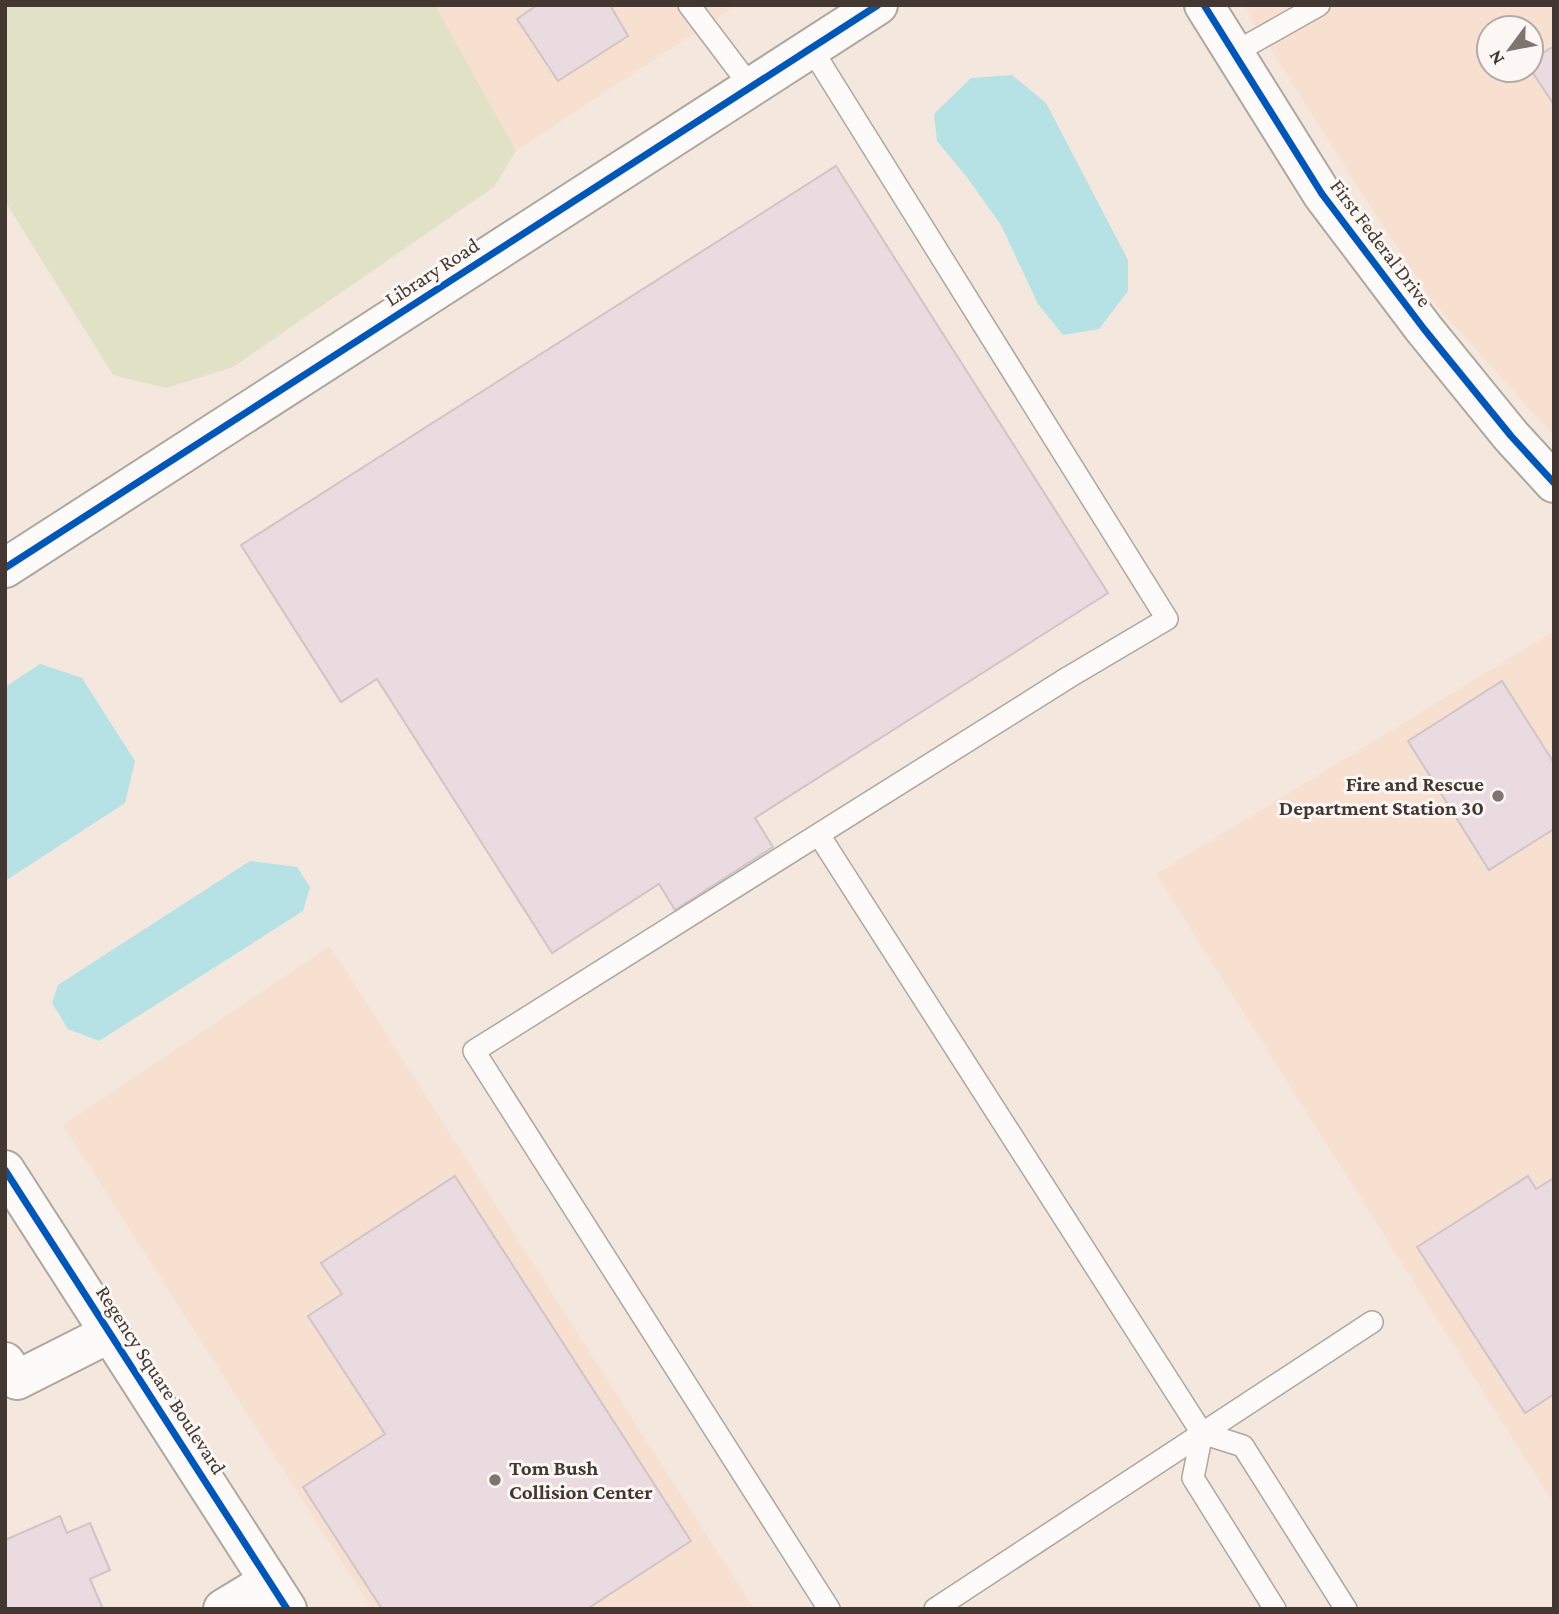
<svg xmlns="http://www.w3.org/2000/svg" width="1559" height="1614" viewBox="0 0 1559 1614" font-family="'Crimson Pro',serif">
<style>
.built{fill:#f7e0d0;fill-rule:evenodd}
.green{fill:#e0e1c5}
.water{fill:#b6e1e5}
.building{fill:#e9dbe0;stroke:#cfc5c5;stroke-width:2}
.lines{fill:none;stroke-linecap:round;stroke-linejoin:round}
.service-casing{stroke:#afa69e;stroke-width:24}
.minor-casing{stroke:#afa69e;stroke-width:42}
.service{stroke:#fdfbfa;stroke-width:21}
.minor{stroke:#fdfbfa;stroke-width:38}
.cycleway-casing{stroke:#fcf7f4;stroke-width:11}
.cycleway{stroke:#0057b8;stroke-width:7}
.poi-dot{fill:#80756e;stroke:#fcf7f4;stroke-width:2.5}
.labels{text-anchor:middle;stroke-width:6;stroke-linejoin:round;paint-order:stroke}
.street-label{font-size:21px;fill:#423831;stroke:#fcf7f4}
.poi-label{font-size:21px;font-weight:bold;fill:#423831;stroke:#fcf7f4;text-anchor:end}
</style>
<rect width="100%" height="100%" fill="#f4e7de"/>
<g class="built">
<path d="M435,5H737L516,151Z"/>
<path d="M1243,5H1554V436L1434,303L1359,189ZM1489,28H1531V70H1489Z"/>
<path d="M1554,631V1504L1156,874Z"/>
<path d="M330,946L754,1609H372L63,1125Z"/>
</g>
<path class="green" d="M5,5H435L516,151L494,187L233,367L166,388L113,375L5,201Z"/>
<g class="water">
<path d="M1012,75L1046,103L1128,260V291L1099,329L1063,335L1038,304L1001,225L966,176L937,141L934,114L971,78Z"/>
<path d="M40,664L82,678L135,761L125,803L5,881V687Z"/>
<path d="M250,861L297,867L310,887L303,911L99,1041L68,1029L52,1003L58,985Z"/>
</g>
<g class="building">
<path d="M537,5H610L628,36L558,81L517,19Z"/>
<path d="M1554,46V105L1531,70V61Z"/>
<path d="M836,166L1108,593L755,818L773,847L675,910L659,884L552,953L377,679L341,702L241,545Z"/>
<path d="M1502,681L1554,763V829L1489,870L1408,741Z"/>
<path d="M455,1176L691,1541L587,1609H382L303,1487L385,1434L308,1316L342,1294L321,1263Z"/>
<path d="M1528,1176L1536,1189L1554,1178V1394L1525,1413L1417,1247Z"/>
<path d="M60,1516L67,1533L90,1523L110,1570L90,1579L103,1609H5V1540Z"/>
</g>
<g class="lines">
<g class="service-casing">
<g id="service">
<path d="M689,5L751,87"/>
<path d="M811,48L1167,619L1069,677L474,1051L829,1609"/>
<path d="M1234,53L1319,5"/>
<path d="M819,835L1202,1433L1243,1446L1346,1609"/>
<path d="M1202,1433L1193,1478L1275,1609"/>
<path d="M935,1609L1372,1322"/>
</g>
</g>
<g class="minor-casing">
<g id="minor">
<path d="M1204,5L1322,194L1424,329L1511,436L1554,483"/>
<path d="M5,568L878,5"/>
<path d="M5,1170L287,1609"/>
<path d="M5,1362L17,1380L110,1333"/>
<path d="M223,1609L269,1581"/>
</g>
</g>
<use href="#service" class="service"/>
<use href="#minor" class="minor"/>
<g class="cycleway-casing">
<g id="cycleway">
<path d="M1204,5L1322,194L1424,329L1511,436L1554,483"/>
<path d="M5,568L878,5"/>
<path d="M5,1170L287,1609"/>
</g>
</g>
<use href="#cycleway" class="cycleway"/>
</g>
<g class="poi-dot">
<circle cx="1498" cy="796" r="7"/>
<circle cx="495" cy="1480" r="7"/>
</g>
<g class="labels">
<g class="street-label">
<text transform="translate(1381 243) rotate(53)" y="7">First Federal Drive</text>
<text transform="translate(432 272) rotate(-33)" y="7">Library Road</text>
<text transform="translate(161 1380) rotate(57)" y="7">Regency Square Boulevard</text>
</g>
<g class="poi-label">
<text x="1484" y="791">Fire and Rescue<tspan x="1484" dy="24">Department Station 30</tspan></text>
<text x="509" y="1475" text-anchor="start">Tom Bush<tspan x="509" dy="24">Collision Center</tspan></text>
</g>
</g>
<rect width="1559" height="1614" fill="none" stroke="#423831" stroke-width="14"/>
<g transform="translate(1510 49) rotate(238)"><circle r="33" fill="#fcf7f4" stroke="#b2aba6" stroke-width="2"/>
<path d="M0-5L12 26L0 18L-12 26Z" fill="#80756e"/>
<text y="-10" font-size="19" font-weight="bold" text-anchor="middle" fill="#423831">N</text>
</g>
</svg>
